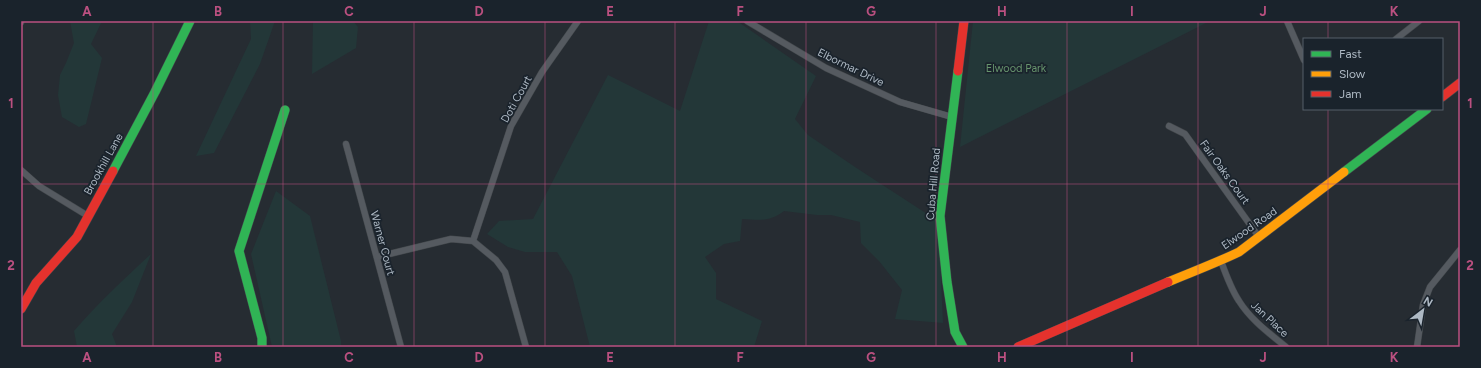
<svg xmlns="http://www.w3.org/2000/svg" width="1481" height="368" viewBox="0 0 1481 368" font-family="Figtree,sans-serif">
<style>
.green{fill:#233738}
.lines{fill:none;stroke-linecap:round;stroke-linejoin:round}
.street-casing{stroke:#43484c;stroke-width:7}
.fast-casing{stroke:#43484c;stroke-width:10}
.slow-casing{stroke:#43484c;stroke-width:10}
.jam-casing{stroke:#43484c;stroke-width:10}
.street{stroke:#555a60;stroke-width:6}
.fast{stroke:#30b455;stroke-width:9}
.slow{stroke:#ff9f0a;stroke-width:9}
.jam{stroke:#e5322d;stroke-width:9}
.grid{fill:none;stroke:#bb5080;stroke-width:1;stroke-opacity:0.55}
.labels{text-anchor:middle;stroke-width:3.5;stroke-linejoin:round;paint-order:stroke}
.street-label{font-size:11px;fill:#aeb9c4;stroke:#1a232c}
.park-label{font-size:11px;fill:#67946d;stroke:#1a232c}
.neatline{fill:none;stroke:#bb5080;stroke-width:1.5}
.grid-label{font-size:13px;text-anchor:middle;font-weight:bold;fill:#bb5080}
</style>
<rect width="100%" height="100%" fill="#262c32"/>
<g class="green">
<path d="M70,21H102L91,44L102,58L86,124L79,127L62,117L58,95L60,75L66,63L74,43Z"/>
<path d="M250,21H275L260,64L214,153L196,156L251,39Z"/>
<path d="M313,21H353L358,27L356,48L312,74Z"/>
<path d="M709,21H737L816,76L795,119L808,135L855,167L941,223V280L943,323L895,319L902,290L879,261L861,243L860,222L831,215H817L784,211C769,222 761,220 742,219L740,241L724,244L705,257L716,273V299L762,321L754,347H590L572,276L557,252H525L508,247L487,234L499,221L533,219L608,75L680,111Z"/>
<path d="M973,21H1210L960,147Z"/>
<path d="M276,191L310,216L341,341V347H272L251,254Z"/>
<path d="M151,254L132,302L112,334L117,347H77L74,331C98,303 124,279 151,254Z"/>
</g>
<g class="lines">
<g class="street-casing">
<g id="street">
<path d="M747,21L826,68L900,102L952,117"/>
<path d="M1287,21L1304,60"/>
<path d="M21,22V21"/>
<path d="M1396,39L1419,21"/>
<path d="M1169,126L1185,134L1259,237"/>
<path d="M346,144L401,347"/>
<path d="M21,170L39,186L88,216"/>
<path d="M473,241L511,126L542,72L578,21"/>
<path d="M377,257L451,239L473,241L496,260L505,272L526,347"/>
<path d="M1221,261C1226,275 1231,289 1239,301C1251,320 1269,333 1286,347"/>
<path d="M1417,347L1423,305L1430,287L1460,250"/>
</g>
</g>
<g class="fast-casing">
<g id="fast">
<path d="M958,71L940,216L947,282L955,332L963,347"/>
<path d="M113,171L155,92L190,21"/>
<path d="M1344,172L1427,109"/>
<path d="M262,347V338L239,251L285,110"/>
</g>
</g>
<g class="slow-casing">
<path id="slow" d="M1168,282C1192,272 1216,263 1239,252L1344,172"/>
</g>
<g class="jam-casing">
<g id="jam">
<path d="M958,71L964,21"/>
<path d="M1442,97L1460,83"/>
<path d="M21,309L36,283L77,237L113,171"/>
<path d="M1018,347L1168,282"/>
</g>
</g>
<use href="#street" class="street"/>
<use href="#fast" class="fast"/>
<use href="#slow" class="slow"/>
<use href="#jam" class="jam"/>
</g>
<path class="grid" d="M153,21V347M283,21V347M414,21V347M545,21V347M675,21V347M806,21V347M936,21V347M1067,21V347M1198,21V347M1328,21V39M1328,109V347M21,184H1460"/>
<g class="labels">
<g class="street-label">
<text transform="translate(851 67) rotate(26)" y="4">Elbormar Drive</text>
<text transform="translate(516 99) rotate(-61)" y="4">Doti Court</text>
<text transform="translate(103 164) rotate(-61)" y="4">Brookhill Lane</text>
<text transform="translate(1225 172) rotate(54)" y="4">Fair Oaks Court</text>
<text transform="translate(933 184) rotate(-85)" y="4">Cuba Hill Road</text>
<text transform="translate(1249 228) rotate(-35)" y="4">Elwood Road</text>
<text transform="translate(383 243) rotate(75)" y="4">Warner Court</text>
<text transform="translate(1270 319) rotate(43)" y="4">Jan Place</text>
</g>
<g class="park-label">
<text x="1016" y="72">Elwood Park</text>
</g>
</g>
<rect width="1481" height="368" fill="none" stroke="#1a232c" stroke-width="44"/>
<rect x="1303" y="38" width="140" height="72" fill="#1a232c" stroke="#555f69"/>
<rect x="1311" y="51" width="20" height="6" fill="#30b455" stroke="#555f69"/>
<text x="1339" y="58" font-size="12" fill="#aeb9c4">Fast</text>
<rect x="1311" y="71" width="20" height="6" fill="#ff9f0a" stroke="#555f69"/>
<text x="1339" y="78" font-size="12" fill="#aeb9c4">Slow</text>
<rect x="1311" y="91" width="20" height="6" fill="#e5322d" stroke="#555f69"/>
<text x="1339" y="98" font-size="12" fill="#aeb9c4">Jam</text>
<g transform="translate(1423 310) rotate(31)" stroke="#1a232c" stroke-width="3" paint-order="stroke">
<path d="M0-3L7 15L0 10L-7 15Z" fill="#aeb9c4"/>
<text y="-6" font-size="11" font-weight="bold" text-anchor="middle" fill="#aeb9c4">N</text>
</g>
<rect x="22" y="22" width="1437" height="324" class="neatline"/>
<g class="grid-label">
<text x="87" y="16">A</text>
<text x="218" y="16">B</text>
<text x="349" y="16">C</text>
<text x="479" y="16">D</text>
<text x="610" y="16">E</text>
<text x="740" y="16">F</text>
<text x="871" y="16">G</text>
<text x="1002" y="16">H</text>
<text x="1132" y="16">I</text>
<text x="1263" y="16">J</text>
<text x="1394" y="16">K</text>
<text x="11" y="108">1</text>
<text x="1470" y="108">1</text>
<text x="11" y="270">2</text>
<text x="1470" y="270">2</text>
<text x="87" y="362">A</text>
<text x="218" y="362">B</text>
<text x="349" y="362">C</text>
<text x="479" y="362">D</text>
<text x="610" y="362">E</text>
<text x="740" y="362">F</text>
<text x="871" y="362">G</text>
<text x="1002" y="362">H</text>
<text x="1132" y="362">I</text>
<text x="1263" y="362">J</text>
<text x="1394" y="362">K</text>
</g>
</svg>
